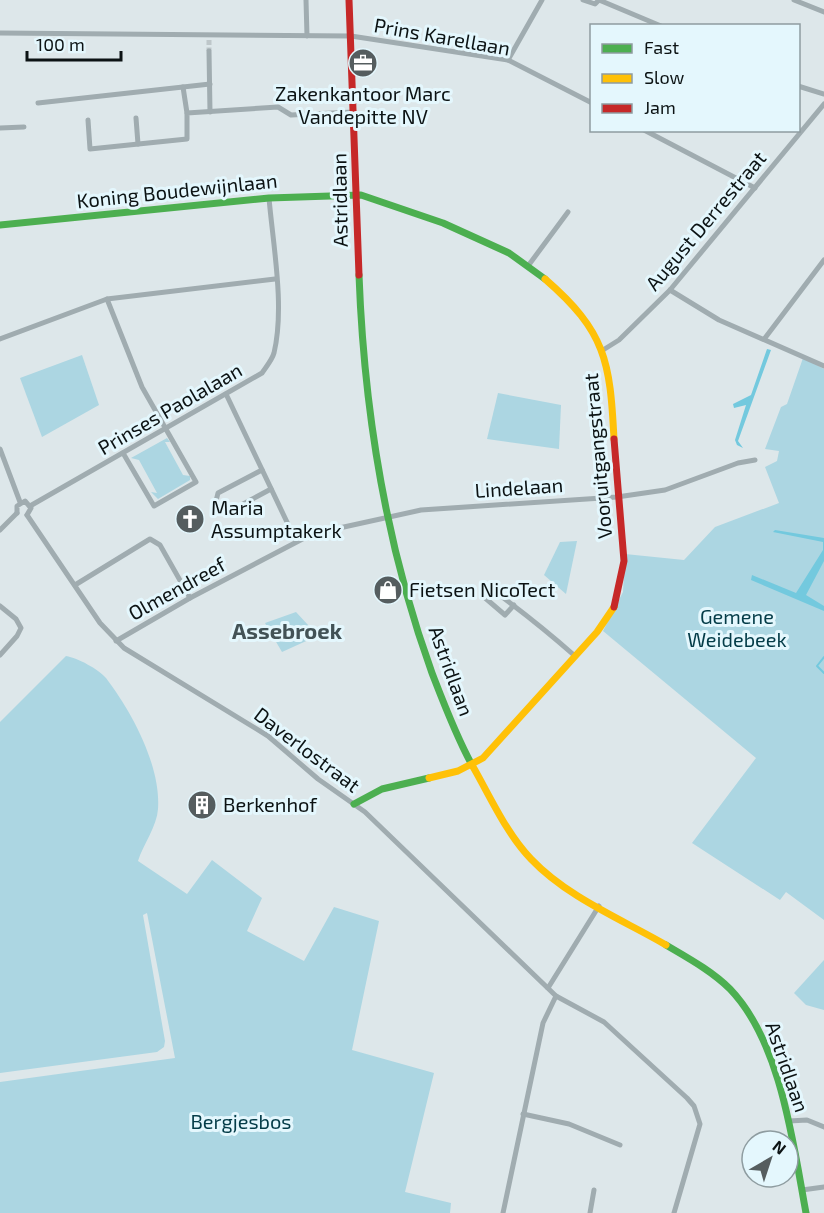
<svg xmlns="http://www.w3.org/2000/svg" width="824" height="1213" viewBox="0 0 824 1213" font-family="'Exo 2',sans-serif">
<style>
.green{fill:#acd6e2}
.water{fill:#73c9de}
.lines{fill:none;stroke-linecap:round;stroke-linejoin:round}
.stream{stroke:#73c9de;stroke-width:2}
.street-tunnel{stroke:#bec7ca;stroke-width:5;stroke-dasharray:5 2.5;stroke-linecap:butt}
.street{stroke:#a0acb0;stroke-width:5}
.fast{stroke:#4caf50;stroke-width:7}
.slow{stroke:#ffc107;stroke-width:7}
.jam{stroke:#c62828;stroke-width:7}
.labels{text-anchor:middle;stroke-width:6;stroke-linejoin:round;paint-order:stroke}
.street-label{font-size:20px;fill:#0c1314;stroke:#e4f7fd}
.poi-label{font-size:20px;fill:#0c1314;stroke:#e4f7fd;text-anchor:start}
.park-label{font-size:20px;fill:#043c48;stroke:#e4f7fd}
.quarter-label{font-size:22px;font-weight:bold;fill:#425256;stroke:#e4f7fd}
</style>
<rect width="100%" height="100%" fill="#dde7ea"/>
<g class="green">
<path d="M82,355L99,405L42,437L20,378Z"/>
<path d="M803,358L824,369V920L786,892L780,900L692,843L756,758L603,631L623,592L625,554L684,560L715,527L779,503L765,467L777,461L779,451L765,449L781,407L787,404Z"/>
<path d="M498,393L561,405L559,449L487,439Z"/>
<path d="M167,438L170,442H165L183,475L190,476V480L158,499L151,492L157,493L139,460L131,458Z"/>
<path d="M577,541L566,594L544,575L560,542Z"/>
<path d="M296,612L321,639L315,637L282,652L265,623Z"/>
<path d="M66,656C78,658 98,669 106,678C132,712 161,766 158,809C157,826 143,845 138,861L187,894L212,860L262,898L247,931L304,961L334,907L379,921L352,1050L434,1073L405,1192L451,1203L450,1213H0V1082L175,1058L147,913L143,915L165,1041L164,1047L157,1052L0,1073V722Z"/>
<path d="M824,960V1010L806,1005L794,993Z"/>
</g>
<g class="water">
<path d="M767,349L771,350L738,441L743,448L737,445L735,440L746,405L734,408L733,404L751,395Z"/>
<path d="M775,530L824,538V561L806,595L824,606V611L751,580L752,575L796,593L823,550V542L773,532Z"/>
</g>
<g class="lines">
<path class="stream" d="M824,657L817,666L824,673"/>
<path class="street-tunnel" d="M209,40V51"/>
<g class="street">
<path d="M306,0L307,36"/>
<path d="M583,0L595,4L599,0"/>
<path d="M599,0L661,26"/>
<path d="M794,0L824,12"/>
<path d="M0,33L351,36L508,60L592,103"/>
<path d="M209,51L210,112"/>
<path d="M508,60L542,0"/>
<path d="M798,86L824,94"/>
<path d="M38,103L183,87"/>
<path d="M187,113L183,87L210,84"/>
<path d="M136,118L138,144"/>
<path d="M88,120L90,149L187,139V113L278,107L291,115L354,112"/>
<path d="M0,128L24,127"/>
<path d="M644,130L755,188"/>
<path d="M528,266L568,212"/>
<path d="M670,290L719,320L824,366"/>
<path d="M107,299L142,387L196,482L154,506L123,453"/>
<path d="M765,338L824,260"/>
<path d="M0,339L107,299L275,279"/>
<path d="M603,350L619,340L670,290L824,104"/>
<path d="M226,394L296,541"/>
<path d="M0,449L20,502"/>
<path d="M262,470L218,493L215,505L218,509L230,511L271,489"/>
<path d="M30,506L262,373C266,367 272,360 274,353C285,307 273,245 269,198"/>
<path d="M17,513V506L25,501L31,508L27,515"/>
<path d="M27,515L100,623L124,648L268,736L318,779L365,812L556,996L604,1022L687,1098L694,1106L700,1124L674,1213"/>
<path d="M0,530L17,513"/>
<path d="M75,585L150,539L160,545L190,598"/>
<path d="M514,605L505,615L484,597L490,588C519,609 548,632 575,656"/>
<path d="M0,606L16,619L21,628L17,636L0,655"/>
<path d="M116,641L190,598L312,534L421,510L617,497L665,490L738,463L755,460"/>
<path d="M548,988L599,906"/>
<path d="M523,1114L569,1124L620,1145"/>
<path d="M789,1121L807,1120L824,1127"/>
<path d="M802,1190L824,1187"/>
<path d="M503,1213L543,1023L556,996"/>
<path d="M590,1213L594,1190"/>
</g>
<g class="fast">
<path d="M0,225L269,198L361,195L443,223L509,253L545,279"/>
<path d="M359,275C364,410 386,546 432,673C444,704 456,736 472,765"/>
<path d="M354,804L382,789L429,778"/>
<path d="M666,945C688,958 712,971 730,989C781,1042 793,1143 806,1213"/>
</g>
<g class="slow">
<path d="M545,279C606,332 610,361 614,439"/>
<path d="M472,765C490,796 506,833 531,859C567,897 621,919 666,945"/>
<path d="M429,778L458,771L483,758L597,632L614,607"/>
</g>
<g class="jam">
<path d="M349,0L359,275"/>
<path d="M614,439L624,561L614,607"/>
</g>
</g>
<defs>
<g id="office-disc" transform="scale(1.5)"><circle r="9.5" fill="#555d5f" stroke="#e4f7fd"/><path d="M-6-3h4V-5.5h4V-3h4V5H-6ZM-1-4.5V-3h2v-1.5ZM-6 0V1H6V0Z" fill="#fff"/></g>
<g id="church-disc" transform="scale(1.5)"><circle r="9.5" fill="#555d5f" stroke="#e4f7fd"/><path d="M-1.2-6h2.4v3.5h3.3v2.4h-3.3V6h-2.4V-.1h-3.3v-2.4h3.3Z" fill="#fff"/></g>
<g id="shop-disc" transform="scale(1.5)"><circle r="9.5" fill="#555d5f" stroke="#e4f7fd"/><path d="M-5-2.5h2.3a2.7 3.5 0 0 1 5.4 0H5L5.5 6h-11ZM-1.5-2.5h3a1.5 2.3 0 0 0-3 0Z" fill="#fff"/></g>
<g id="building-disc" transform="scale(1.5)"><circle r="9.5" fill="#555d5f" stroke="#e4f7fd"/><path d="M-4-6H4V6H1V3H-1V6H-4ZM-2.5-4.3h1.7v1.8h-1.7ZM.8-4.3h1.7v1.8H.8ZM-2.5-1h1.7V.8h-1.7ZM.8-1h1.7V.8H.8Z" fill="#fff"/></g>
</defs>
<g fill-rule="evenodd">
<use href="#office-disc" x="363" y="63"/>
<use href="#church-disc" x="190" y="519"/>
<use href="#shop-disc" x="388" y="590"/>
<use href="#building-disc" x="202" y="805"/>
</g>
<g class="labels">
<g class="street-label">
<text transform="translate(442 37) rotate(10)" y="7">Prins Karellaan</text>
<text transform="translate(177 191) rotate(-6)" y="7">Koning Boudewijnlaan</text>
<text transform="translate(340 200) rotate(-91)" y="7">Astridlaan</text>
<text transform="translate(706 221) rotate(-50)" y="7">August Derrestraat</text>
<text transform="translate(170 409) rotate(-30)" y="7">Prinses Paolalaan</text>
<text transform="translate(598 456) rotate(-95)" y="7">Vooruitgangstraat</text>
<text transform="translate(519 488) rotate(-4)" y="7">Lindelaan</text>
<text transform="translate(177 589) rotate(-29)" y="7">Olmendreef</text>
<text transform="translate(451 671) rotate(70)" y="7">Astridlaan</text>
<text transform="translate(307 750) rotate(37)" y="7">Daverlostraat</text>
<text transform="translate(787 1067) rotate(71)" y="7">Astridlaan</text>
</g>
<g class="poi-label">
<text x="363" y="101" text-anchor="middle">Zakenkantoor Marc<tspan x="363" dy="23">Vandepitte NV</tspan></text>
<text x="211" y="515">Maria<tspan x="211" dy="23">Assumptakerk</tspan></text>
<text x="409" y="597">Fietsen NicoTect</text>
<text x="223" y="812">Berkenhof</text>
</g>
<g class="park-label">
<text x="737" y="624">Gemene<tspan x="737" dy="23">Weidebeek</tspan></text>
<text x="241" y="1129">Bergjesbos</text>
</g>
<g class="quarter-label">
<text x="287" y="639">Assebroek</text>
</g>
</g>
<rect x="590" y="24" width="210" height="108" fill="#e4f7fd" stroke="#8e9ca0" stroke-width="1.5"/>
<rect x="602" y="44" width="30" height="9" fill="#4caf50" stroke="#8e9ca0" stroke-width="1.5"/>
<text x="644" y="54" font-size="18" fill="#0c1314">Fast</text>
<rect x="602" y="74" width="30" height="9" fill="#ffc107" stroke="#8e9ca0" stroke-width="1.5"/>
<text x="644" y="84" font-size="18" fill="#0c1314">Slow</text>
<rect x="602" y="104" width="30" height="9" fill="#c62828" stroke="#8e9ca0" stroke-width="1.5"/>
<text x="644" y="114" font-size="18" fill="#0c1314">Jam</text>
<g transform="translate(770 1159) rotate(39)"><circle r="28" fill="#e4f7fd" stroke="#8e9ca0" stroke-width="1.5"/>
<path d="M0-4.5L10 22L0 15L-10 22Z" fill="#555d5f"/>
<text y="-9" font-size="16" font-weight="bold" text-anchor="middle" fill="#0c1314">N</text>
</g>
<path d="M27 51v9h94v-9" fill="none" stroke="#0c1314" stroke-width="3"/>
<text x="36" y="51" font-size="18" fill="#0c1314" stroke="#e4f7fd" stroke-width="4.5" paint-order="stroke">100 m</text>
</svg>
